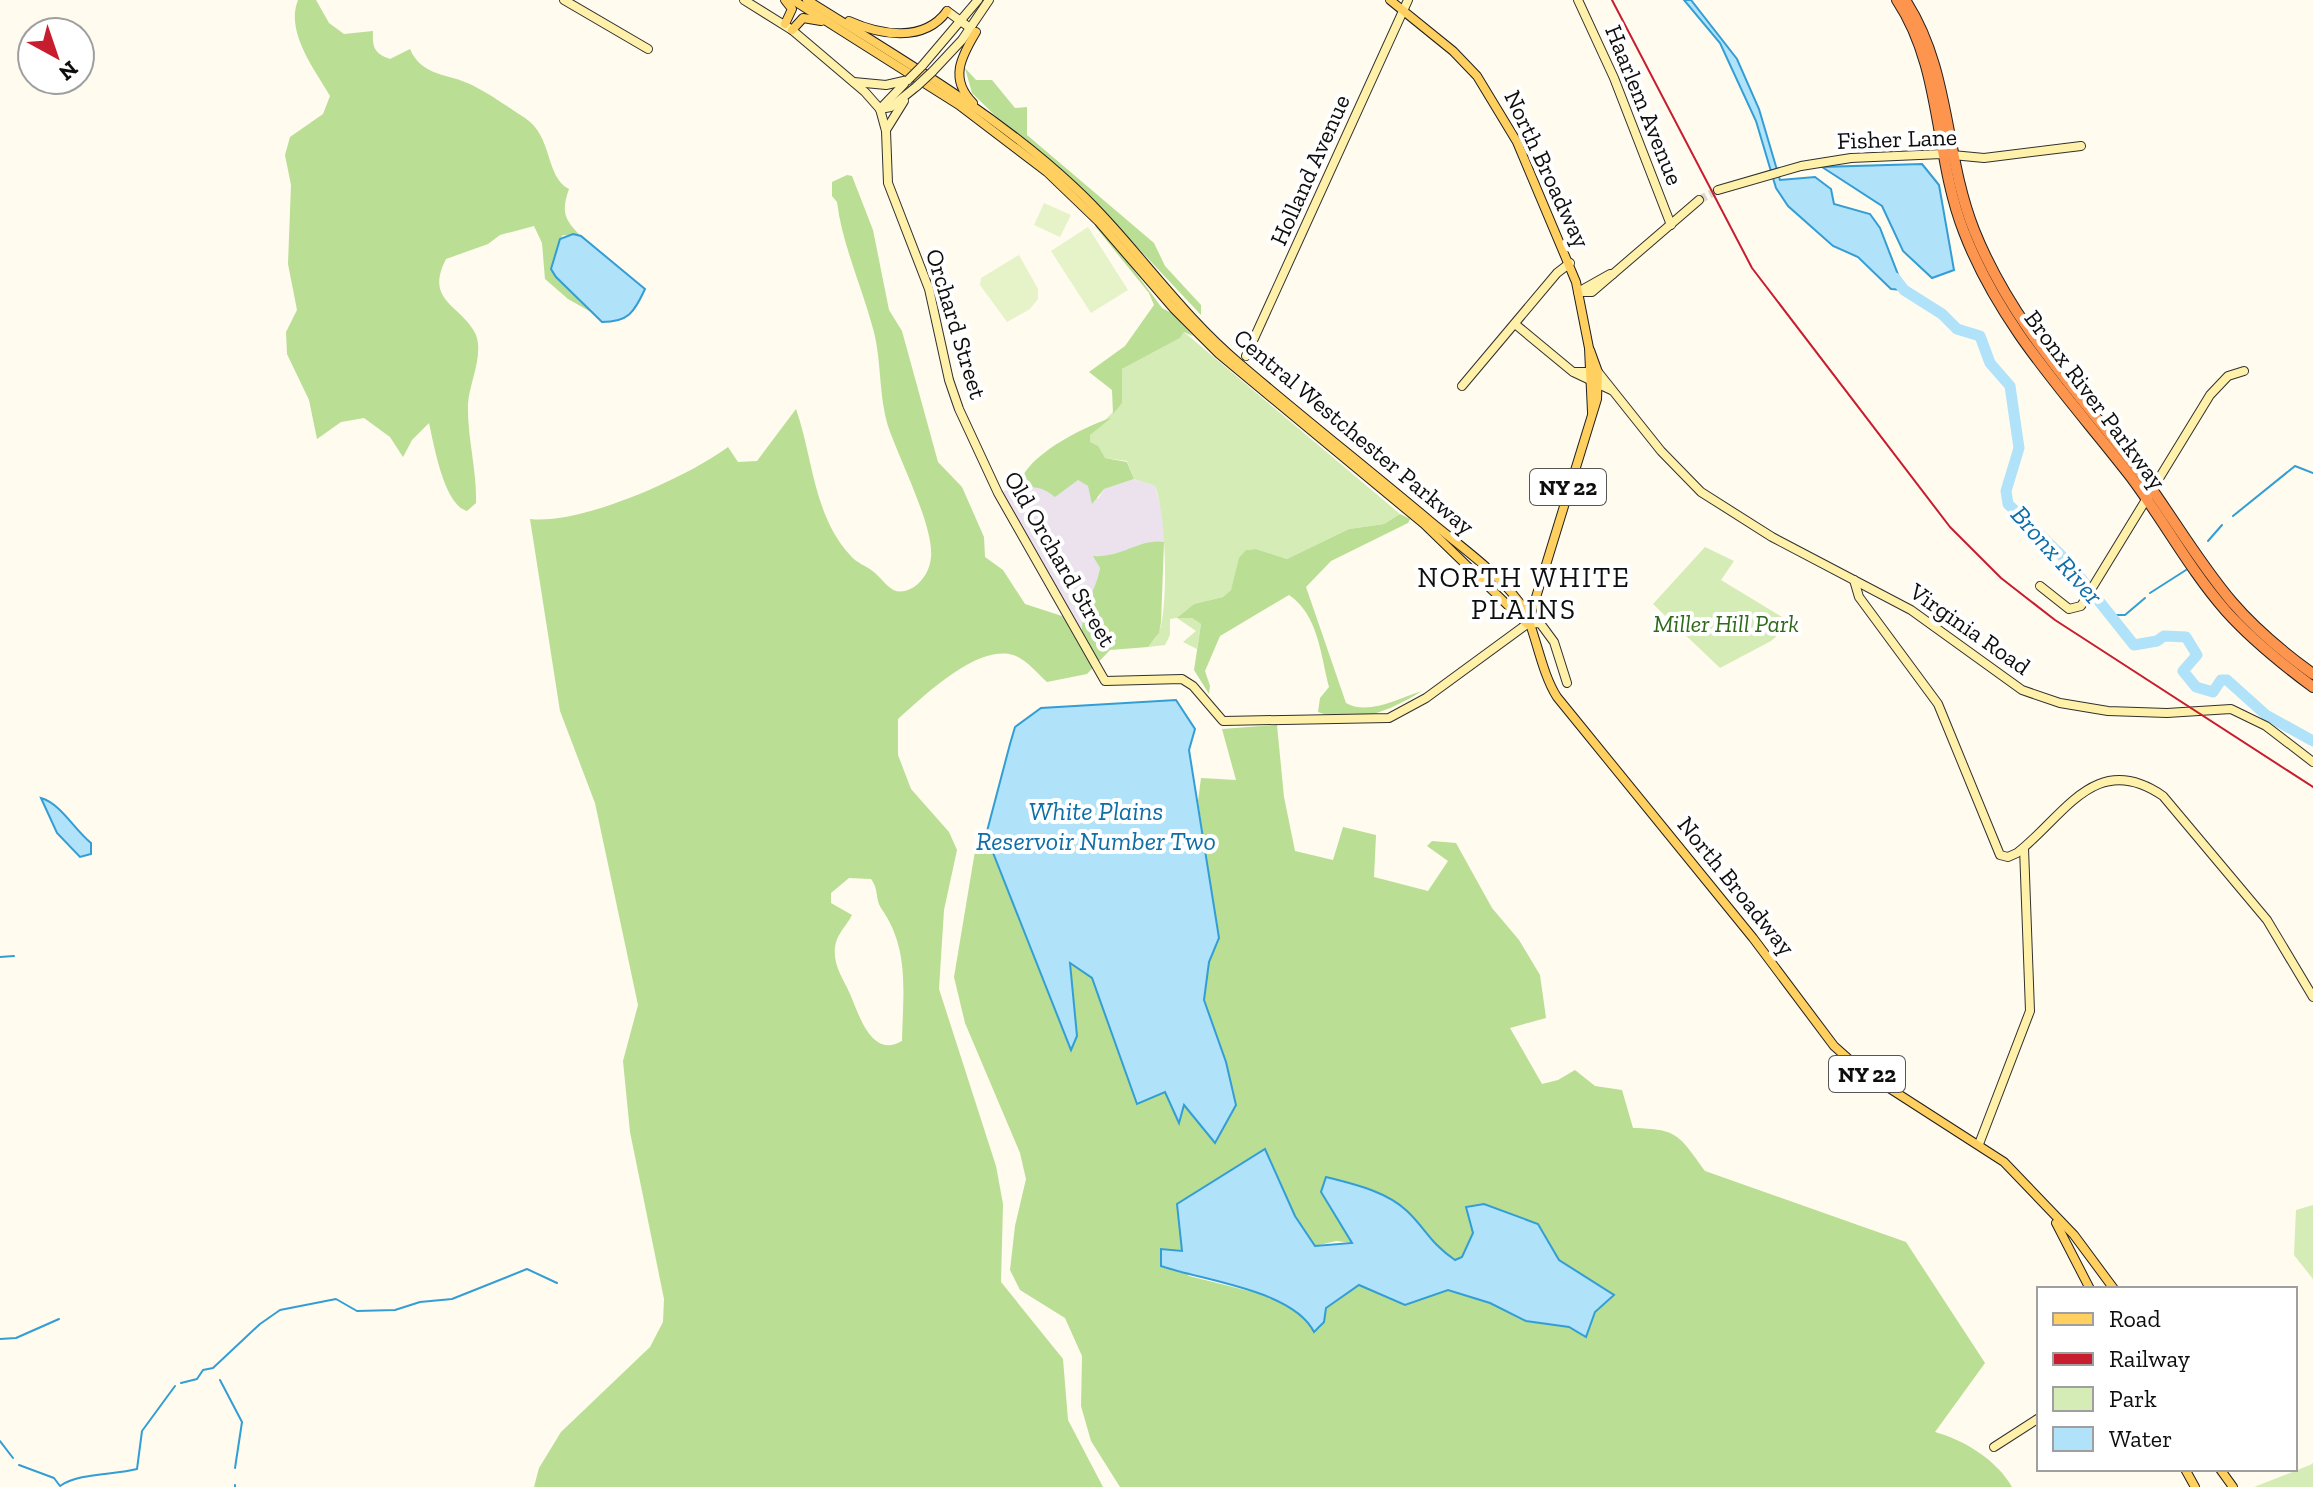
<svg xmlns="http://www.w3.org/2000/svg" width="2313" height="1487" viewBox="0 0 2313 1487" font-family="'Zilla Slab',serif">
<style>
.industrial{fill:#ebe2ed}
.green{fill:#d5ecb6}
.forest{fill:#b9de94;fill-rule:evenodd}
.pitch{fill:#e6f3c8}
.water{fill:#b0e2fa;stroke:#329ed5;stroke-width:2}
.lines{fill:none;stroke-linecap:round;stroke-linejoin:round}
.stream{stroke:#329ed5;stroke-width:2}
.river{stroke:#b0e2fa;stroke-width:11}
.secondary-tunnel{stroke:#dbd7cd;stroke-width:8;stroke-dasharray:8 4;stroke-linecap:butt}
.secondary-casing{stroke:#303030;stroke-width:10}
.primary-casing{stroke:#1f1f1f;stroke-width:10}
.highway-casing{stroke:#1f1f1f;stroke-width:12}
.secondary{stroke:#fff1aa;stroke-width:8}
.primary{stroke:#ffcf5f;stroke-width:8}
.highway{stroke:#fd954f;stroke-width:10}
.rail{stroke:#c71d2f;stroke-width:2}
.secondary-bridge-casing{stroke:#303030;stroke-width:10;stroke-linecap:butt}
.secondary-bridge{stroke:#fff1aa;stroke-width:8}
.labels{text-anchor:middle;stroke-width:8;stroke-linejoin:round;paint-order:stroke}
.shield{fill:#fff;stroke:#565656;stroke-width:2}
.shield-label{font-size:22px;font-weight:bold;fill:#0e0e0e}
.street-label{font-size:24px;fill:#0e0e0e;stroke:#fff}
.park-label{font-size:24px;font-style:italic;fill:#2f6a1a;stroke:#fff}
.water-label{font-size:26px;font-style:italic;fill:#0f6ea8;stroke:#fff}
.quarter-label{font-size:28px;letter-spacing:2px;fill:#0e0e0e;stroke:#fff}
</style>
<rect width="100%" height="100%" fill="#fffbef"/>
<path class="industrial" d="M1134,479L1155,486L1165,522L1164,542L1110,557L1094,556L1100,568L1092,598L1083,608V633L1073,625L1001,493L1020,482L1018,490L1078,480L1088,486L1098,499L1104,489Z"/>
<g class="green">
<path d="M1184,332L1400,514L1384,524L1349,529L1287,559L1256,549L1246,550L1231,590L1223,597L1194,604L1179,617L1192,618L1201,624L1197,649L1183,642L1196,631L1177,618L1170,619V635L1165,645L1148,647C1151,643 1157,637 1159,632C1169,606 1166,512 1155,486L1134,479L1127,461L1105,458L1090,442V435L1122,403V369L1180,338Z"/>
<path d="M1705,547L1734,561L1721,580L1792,623L1771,641L1720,668L1653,604Z"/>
<path d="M2313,1205V1279L2294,1255L2296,1210Z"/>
<path d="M2313,1463V1487H2254L2310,1465Z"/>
</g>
<g class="forest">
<path d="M298,0H316L329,23L344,34L373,31C372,48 375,54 390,59L410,49C422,77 448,73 472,85C490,94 508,107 525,118C553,136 545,177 569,189C561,211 564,220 581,236L563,235L560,239L582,302L591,312L568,299L545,279L542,243L534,226L500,235L488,244L446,259C425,300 458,304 474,331C486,351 469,383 468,404C467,437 477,470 476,503L467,511C444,505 434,445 429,423L412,440L403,457L390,437L364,418L341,422L317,439L309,400L287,354L286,332L297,310L288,264L291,185L285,155L290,137L323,114L330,96C315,70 285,32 298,0Z"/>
<path d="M965,68L976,80H992L1015,108L1027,107V135L1154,243L1165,266L1201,305V315L1079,185L1014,134L972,93Z"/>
<path d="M847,175L852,176L873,230L889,310L902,331L938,462L962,487L984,537L985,557L1003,570L1025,604L1062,616L1082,632C1082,608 1095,593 1100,568L1093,556C1122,558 1140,538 1164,542L1161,622L1159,633L1148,647L1110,650L1087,674L1047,682C1038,674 1025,658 1013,655C977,644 924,696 898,719V755L911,789L949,832L957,850L944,910L939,989L996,1166L1003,1204L1001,1282L1063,1359L1068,1420L1103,1487H534L539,1468L561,1432L650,1347L663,1322L664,1299L630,1132L623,1061L638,1005L595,803L560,711L530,519C581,525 686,478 728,447L738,462L757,461L796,409C813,457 813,515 850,555C856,563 867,566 875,573C888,585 894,599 914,587C924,580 930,569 931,557C934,526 899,459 888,426C878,392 882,357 872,325C861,285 842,243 837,202L832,196V182ZM849,878L871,879C879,889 875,899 881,908C910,949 903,992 902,1041C871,1059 859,1014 850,994C843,978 833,966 835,947C837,933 846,927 852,915L831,903V893Z"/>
<path d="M1095,226L1106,233L1162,308L1173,314L1193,336L1184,332L1180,338L1122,369V403L1113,414L1112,390L1089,372L1125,346L1154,305L1149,293Z"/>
<path d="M1111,418L1090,435V442L1098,446L1105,458L1127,462L1134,479L1104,489L1092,504L1088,486L1078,480L1055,497C1044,488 1032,483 1020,493C1013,461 1085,426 1111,418Z"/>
<path d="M1400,514L1410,519L1408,523L1331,561L1306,587L1346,703C1368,716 1399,698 1422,691C1391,710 1355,727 1318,712L1320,698L1329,687C1321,656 1318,614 1289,595L1220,636L1205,671L1210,686L1209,694L1194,670L1201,624L1192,618H1177L1194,604L1223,597L1231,590L1239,558L1246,550L1256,549L1287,559L1349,529L1384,524Z"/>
<path d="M1277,725L1284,797L1295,851L1333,860L1343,827L1376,835L1374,877L1428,891L1448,861L1427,846L1432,841L1456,843L1492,908L1519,940L1540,975L1546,1018L1510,1028L1542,1084L1558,1080L1575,1070L1595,1086L1622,1090L1633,1128C1678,1129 1679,1135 1705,1171L1906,1242L1985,1363L1935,1432C1964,1440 1997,1460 2012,1487H1120L1091,1441L1081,1406L1082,1356L1065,1318L1020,1290L1010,1270L1015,1226L1026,1179L1020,1153L965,1023L954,977L977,839L986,835L1070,1049L1077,1035L1069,963L1092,977L1138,1103L1165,1092L1179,1121L1184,1104L1215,1142L1236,1105L1226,1062L1204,1000L1209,962L1219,938L1198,801L1201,778L1236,780L1222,729ZM1326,1177C1353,1184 1387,1191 1407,1211C1427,1230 1430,1243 1455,1260L1462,1258L1473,1233L1467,1207L1538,1224L1559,1260L1613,1295L1595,1312L1585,1337L1569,1327L1526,1321L1490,1303L1447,1290L1405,1305L1359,1285L1326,1308L1306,1317L1265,1295L1189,1276L1161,1249L1182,1252L1296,1216L1315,1246L1336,1241L1353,1243L1321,1192Z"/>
</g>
<g class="pitch">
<path d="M1044,203L1071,215L1060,237L1034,225Z"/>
<path d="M1088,227L1128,290L1091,313L1051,251Z"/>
<path d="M1019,255L1038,289V299L1030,309L1007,322L980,285L981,278Z"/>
</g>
<g class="water">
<path d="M1684,0H1691L1737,59L1759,109L1780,180L1815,177L1831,189L1834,204L1870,214L1880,228L1904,290L1891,289L1858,257L1833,246L1788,206L1776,188L1756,121L1720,43Z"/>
<path d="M1922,164L1939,185L1954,270L1932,278L1903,251L1882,206L1822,167Z"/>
<path d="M573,234L581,236L645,289C634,313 628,322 602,322L556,277L551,269L560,239Z"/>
<path d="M1176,700L1195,729L1189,750L1219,938L1209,962L1204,1000L1226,1062L1236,1105L1215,1143L1184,1105L1179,1123L1165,1092L1137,1104L1092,978L1070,963L1077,1036L1071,1050L986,835L1010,744L1015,727L1041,708Z"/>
<path d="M41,798C61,804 73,828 91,843V854L80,857L57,833Z"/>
<path d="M1265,1149L1295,1216L1315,1246L1352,1243L1321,1192L1326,1177C1353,1184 1386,1191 1407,1211C1426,1229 1430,1243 1455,1260L1462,1257L1473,1233L1466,1207L1484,1204L1538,1224L1559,1260L1614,1295L1595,1312L1586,1337L1569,1327L1526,1321L1490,1303L1448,1290L1405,1305L1359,1285L1326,1308L1324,1322L1314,1332C1293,1290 1204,1281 1161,1266V1249L1182,1251L1177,1204Z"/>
</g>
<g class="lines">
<g class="stream">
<path d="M2233,516L2295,466L2313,473"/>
<path d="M2208,541L2222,525"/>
<path d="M2150,593L2186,570"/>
<path d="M2111,615H2125L2145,598"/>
<path d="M0,957L14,956"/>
<path d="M0,1339L16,1338L59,1319"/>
<path d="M220,1380L242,1422L235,1468"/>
<path d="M181,1383L197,1379L203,1370L213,1368L260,1324L280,1310L336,1299L357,1311L395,1310L420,1302L452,1299L527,1269L557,1283"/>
<path d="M0,1441L13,1458"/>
<path d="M19,1465L54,1478L60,1486C78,1473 114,1475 137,1469L142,1431L175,1386"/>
<path d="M235,1487V1485"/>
</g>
<path class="river" d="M1895,278L1904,290L1942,314L1957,329L1980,336L1990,363L2010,386L2019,448L2006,491L2008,504L2067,561L2134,645L2157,641L2164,636L2186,637L2197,655L2183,671L2196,687L2213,692L2221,680H2227L2266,715L2313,741"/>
<path class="secondary-tunnel" d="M1699,200L1718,190"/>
<g class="secondary-casing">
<g id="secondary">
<path d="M564,0L648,49"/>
<path d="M744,0L792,30L865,92L880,109L886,131L888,183L929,289L949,380L959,409L998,493L1105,681L1182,679L1193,686L1223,721L1389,718L1426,698L1527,624L1540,623L1554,642L1567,683"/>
<path d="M1578,0L1614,78L1671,225"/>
<path d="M947,11L966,25"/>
<path d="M922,66L978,0"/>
<path d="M932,72L962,40L989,0"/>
<path d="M854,82L886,85L908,80"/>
<path d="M880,109L891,107L917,86"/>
<path d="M880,109L904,84"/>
<path d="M886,130L904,101"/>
<path d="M1718,190L1801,166L1851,158L1942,154L1984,158L2081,146"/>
<path d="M1610,274H1613L1592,292H1578Z"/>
<path d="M1613,274L1699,200"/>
<path d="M1515,324L1573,372L1611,390"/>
<path d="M1246,356L1408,0"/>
<path d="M1574,372H1598L1661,451L1701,492L1772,537L1911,610L2022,690L2060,703L2108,711L2167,713L2231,709L2266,726L2313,762"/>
<path d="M1462,386L1557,273L1570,263"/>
<path d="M1854,580L1859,597L1938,704L2000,855L2008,857L2017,853C2064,817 2095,749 2163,796L2267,920L2313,997"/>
<path d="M2040,586L2069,609L2081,606L2210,395L2228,376L2244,371"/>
<path d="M1979,1144L2030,1011L2024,848"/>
<path d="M1994,1447L2039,1418"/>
</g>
</g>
<g class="primary-casing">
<g id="primary">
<path d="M785,0L792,9L785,24"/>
<path d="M793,0L959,105L1047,172L1098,221L1174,309L1219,354L1424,524L1527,624"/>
<path d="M807,0C898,57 995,113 1074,187C1133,242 1177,311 1239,363C1302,417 1367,468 1430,521C1460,546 1496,571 1519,602C1535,623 1539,669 1557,697L1753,938L1834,1046L1861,1070L2004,1162L2074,1235L2114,1289"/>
<path d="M1390,0L1453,51L1477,76L1517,142L1576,282L1589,348L1592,412"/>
<path d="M849,21C880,35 924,43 947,11"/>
<path d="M792,30L803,18L821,21"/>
<path d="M973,103C949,79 961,57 976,32"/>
<path d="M1529,620L1597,399L1598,372L1590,350"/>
<path d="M2056,1223L2090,1289"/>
<path d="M2185,1469L2195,1487"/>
<path d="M2220,1469L2233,1487"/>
</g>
</g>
<g class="highway-casing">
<g id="highway">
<path d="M1897,0C1943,69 1934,156 1964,232C2001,328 2069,397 2131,477C2164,521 2190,570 2226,611C2252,640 2282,664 2313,687"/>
<path d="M1905,0C1951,70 1944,155 1974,230C2012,325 2080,394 2141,474C2172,516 2198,562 2232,602C2256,630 2284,653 2313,674"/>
</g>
</g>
<use href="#secondary" class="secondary"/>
<use href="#primary" class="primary"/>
<use href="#highway" class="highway"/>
<path class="rail" d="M1612,0L1752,268L1950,527L2001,578L2055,620L2313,787"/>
<g class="secondary-bridge-casing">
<g id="secondary-bridge">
<path d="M908,80L922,66"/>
<path d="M917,86L932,72"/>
</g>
</g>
<use href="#secondary-bridge" class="secondary-bridge"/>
</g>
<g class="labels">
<g class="shield">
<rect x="1530" y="469" width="76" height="36" rx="6"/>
<rect x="1829" y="1056" width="76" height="36" rx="6"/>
</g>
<g class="shield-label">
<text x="1568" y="495">NY 22</text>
<text x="1867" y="1082">NY 22</text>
</g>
<g class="street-label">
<text transform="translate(1644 105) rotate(68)" y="8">Haarlem Avenue</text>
<text transform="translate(1897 139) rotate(-2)" y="8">Fisher Lane</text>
<text transform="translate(1547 169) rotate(65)" y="8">North Broadway</text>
<text transform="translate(1310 170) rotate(-66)" y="8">Holland Avenue</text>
<text transform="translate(956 324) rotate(73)" y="8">Orchard Street</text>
<text transform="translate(2095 400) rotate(53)" y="8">Bronx River Parkway</text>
<text transform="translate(1354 432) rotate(40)" y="8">Central Westchester Parkway</text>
<text transform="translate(1060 559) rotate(60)" y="8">Old Orchard Street</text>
<text transform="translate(1970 629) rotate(35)" y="8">Virginia Road</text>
<text transform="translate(1736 886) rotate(51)" y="8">North Broadway</text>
</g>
<g class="park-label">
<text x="1726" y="632">Miller Hill Park</text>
</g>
<g class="water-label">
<text transform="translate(2057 555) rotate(48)" y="9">Bronx River</text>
<text x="1096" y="820">White Plains<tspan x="1096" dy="30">Reservoir Number Two</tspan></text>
</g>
<g class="quarter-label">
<text x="1524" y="587">NORTH WHITE<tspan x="1524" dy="32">PLAINS</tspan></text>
</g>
</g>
<rect x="2037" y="1287" width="260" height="184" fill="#ffffff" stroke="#9f9f9f" stroke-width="2"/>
<rect x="2053" y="1313" width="40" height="12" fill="#ffcf5f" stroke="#9f9f9f" stroke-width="2"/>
<text x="2109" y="1327" font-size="24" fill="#0e0e0e">Road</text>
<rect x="2053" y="1353" width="40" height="12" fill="#c71d2f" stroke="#9f9f9f" stroke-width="2"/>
<text x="2109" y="1367" font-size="24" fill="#0e0e0e">Railway</text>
<rect x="2053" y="1387" width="40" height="24" fill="#d5ecb6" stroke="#9f9f9f" stroke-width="2"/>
<text x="2109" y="1407" font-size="24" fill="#0e0e0e">Park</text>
<rect x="2053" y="1427" width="40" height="24" fill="#b0e2fa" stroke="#9f9f9f" stroke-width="2"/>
<text x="2109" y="1447" font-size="24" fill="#0e0e0e">Water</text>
<g transform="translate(56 56) rotate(140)"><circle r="38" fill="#ffffff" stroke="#9f9f9f" stroke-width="2"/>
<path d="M0-6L14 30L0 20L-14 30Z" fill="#c71d2f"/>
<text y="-12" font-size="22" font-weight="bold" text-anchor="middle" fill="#0e0e0e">N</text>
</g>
</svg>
